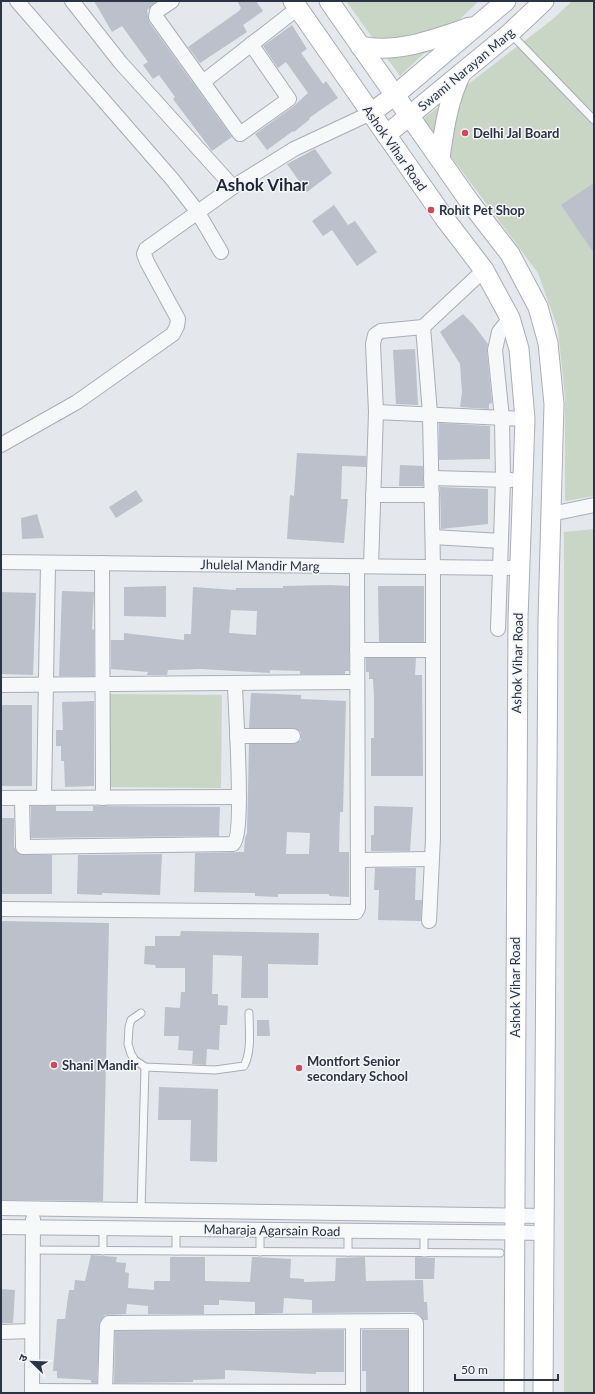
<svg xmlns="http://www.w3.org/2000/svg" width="595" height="1394" viewBox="0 0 595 1394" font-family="Lato,'Noto Sans Devanagari',sans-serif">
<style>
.green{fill:#c9d6c5}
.building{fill:#bbc0ca;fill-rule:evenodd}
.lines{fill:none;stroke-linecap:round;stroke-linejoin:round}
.service-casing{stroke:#a9aeb7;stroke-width:9}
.minor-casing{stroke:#a9aeb7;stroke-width:16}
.secondary-casing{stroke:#a9aeb7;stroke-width:21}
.service{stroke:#f7f8fa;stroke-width:7}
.minor{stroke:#f7f8fa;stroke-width:14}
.secondary{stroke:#fff;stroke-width:19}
.poi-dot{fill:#d1495b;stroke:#f4f6f9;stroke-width:1.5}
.labels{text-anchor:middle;stroke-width:3;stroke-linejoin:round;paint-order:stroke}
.street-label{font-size:13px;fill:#2b3445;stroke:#f4f6f9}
.poi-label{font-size:13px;font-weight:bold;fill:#2b3445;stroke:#f4f6f9;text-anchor:start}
.district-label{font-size:17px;font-weight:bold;fill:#1d2536;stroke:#f4f6f9}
</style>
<rect width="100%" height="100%" fill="#e4e7ec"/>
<g class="green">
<path d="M346,1H479L400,76Z"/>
<path d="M572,1H594V496L565,501V398L558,329L538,273L423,119L553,19Z"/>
<path d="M594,529V1393H564V532Z"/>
<path d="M109,694L222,695L221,788L108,787Z"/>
</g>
<g class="building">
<path d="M94,1H157L147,10L149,22L232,137L212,151L173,99L175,97L159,75L153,79L143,65L148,62L122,26L112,32Z"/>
<path d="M237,1H256L263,11L243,25L247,32L200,63L188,47L239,11L241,8Z"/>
<path d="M292,25L307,49L301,53L323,84L326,81L338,98L309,118L310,119L294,132L293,131L267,150L255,134L294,106L308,93L286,62L278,68L263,46Z"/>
<path d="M315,149L332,173L307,192L287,164Z"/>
<path d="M594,183V253L561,205Z"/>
<path d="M334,205L348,225L355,221L377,252L357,266L332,230L323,236L312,221Z"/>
<path d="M463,314L473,324L488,344L487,351L492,403L489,404V409L460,407L462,392L460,364L440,332Z"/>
<path d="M415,349L418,405L396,404L393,350Z"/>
<path d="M439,423L490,426V459L439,460Z"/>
<path d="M297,453L366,456V467L342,466L341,499H348L344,543L287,539L290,495L294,496Z"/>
<path d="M400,465L423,466V486H399Z"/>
<path d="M440,487L488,489V524L441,529Z"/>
<path d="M136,490L143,501L116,518L109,507Z"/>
<path d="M37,514L44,538L22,539L21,518Z"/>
<path d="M329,585L349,586V671H345V674H300V671L270,670V673L201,669L168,670L167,675H147L148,672L111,669V640H124V633L184,640V634H191L193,587L236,590V588H283V586ZM231,610L257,611L256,635L229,633Z"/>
<path d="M166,586V617L124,616V587Z"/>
<path d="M378,586H424V642H379Z"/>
<path d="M62,591L94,592L92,629L94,630V676H59Z"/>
<path d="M1,592L36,593L33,675L1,674Z"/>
<path d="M366,658H416L415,675H422L423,776H371V738H374V698L373,679H369V672H366Z"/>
<path d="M251,693L301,695V699L346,701L343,812H340L339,852H349V897L329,896V894H278V897L255,896V893L194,892L195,853L244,852L245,838L247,833L249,744H293L301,740V732L293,728H249ZM287,832L310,833L309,854H286Z"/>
<path d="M94,701V786L65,787L64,761H61V746H56V730H63L62,702Z"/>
<rect x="1" y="705" width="31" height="81"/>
<path d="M31,806H56V811H93V806L220,807L219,836L31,838Z"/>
<path d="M374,806L413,807L410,851H371V835H374Z"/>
<path d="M1,818H14V847L19,854L52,855V894H1Z"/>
<path d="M162,854L160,895L102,893V895L77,894L78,855Z"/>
<path d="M375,868H416L415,900H422L421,921L378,920L379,890H374Z"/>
<path d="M1,921L109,923L103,1201L1,1200Z"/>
<path d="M181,931L319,933L318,965L268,964V998H241L242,956L213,955L212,994H218V1005L228,1006L227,1025H220L219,1050L207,1049L206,1065L192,1064L193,1051L178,1050L179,1036H164L165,1007L180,1008L181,992H185V968H156L155,965L144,964L145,946H155V936H180Z"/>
<path d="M257,1020H269L270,1036H257Z"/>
<path d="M159,1087L218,1089L217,1162L190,1161L191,1120H158Z"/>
<path d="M91,1255L117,1257L116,1262L126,1263L125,1272L129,1273L128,1288L154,1290V1281H170V1257H205V1281L250,1282L252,1257L291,1259L290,1278L304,1279V1282L335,1281L336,1258L365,1257L366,1281L423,1280L424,1302H427L428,1320H423L420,1315L414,1312L312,1313V1300L284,1298L283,1313L255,1314V1302L219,1300V1305H204V1314H148V1306L127,1304L126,1314L105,1315L100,1322L97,1383H91V1380L57,1378V1371H53L57,1319H65L69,1290H74L75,1280L85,1281Z"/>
<path d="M415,1257L435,1258L434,1279H415Z"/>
<path d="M1,1289L15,1290L13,1323H1Z"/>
<path d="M344,1330V1372H316V1374L225,1370V1379L193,1380V1382L114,1383L115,1331Z"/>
<path d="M362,1330H408V1393H366V1371H362Z"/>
</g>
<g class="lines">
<g class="service-casing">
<g id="service">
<path d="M510,33L594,120"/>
<path d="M141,1013L131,1020L129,1027L128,1044L131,1054L135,1060L145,1067L215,1070L244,1066C252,1051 249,1030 249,1013"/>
<path d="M141,1210L145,1067"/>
<path d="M33,1250L500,1253"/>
<path d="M103,1251V1228"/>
<path d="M176,1251V1229"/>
<path d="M260,1252V1230"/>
<path d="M348,1252V1231"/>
<path d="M424,1253V1232"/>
</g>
</g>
<g class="minor-casing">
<g id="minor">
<path d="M17,1L172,179L197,211L221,252"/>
<path d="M72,1L120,62L233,187"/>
<path d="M172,1L157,11L156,17L240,134L289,99L251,44"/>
<path d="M203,82L298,8"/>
<path d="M423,327L484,270"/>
<path d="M376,412L373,344L375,335L381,331L423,327L430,413L433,567V838L429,921"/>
<path d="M1,445L77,402L173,334L177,326L178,319L147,262L144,254L146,249L233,187L294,149L371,113"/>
<path d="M431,478L511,480"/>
<path d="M373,495H432"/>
<path d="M551,514L594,505"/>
<path d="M433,537L501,541"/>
<path d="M1,562L519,568"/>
<path d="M102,563L103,798"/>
<path d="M371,566L376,412L525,419"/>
<path d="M498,629L503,480L502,418L495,350L499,332L510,318"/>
<path d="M357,650H433"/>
<path d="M1,685L357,682"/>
<path d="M237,736H293"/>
<path d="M1,798L239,797"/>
<path d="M22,798L23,847L233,844C245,834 235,706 235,683"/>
<path d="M44,798L48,563"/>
<path d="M358,860L431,859"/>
<path d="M1,909L356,912L358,908L357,566"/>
<path d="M1,1208L544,1216"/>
<path d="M1,1227L544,1233"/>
<path d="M353,1322V1393"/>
<path d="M1,1332L32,1331"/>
<path d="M32,1391L353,1392"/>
<path d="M105,1391L107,1326L109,1323L414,1321L416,1323V1393"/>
<path d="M32,1393L33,1219"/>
</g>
</g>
<g class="secondary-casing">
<g id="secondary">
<path d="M293,1L445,219L484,270L510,318L519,349L525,419L518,619L514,1393"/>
<path d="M329,1L469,201L510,254L538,307L548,343L554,404L548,619L543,1393"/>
<path d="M360,46C396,54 436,39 470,27"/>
<path d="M371,113L395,95L506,1"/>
<path d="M386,135L510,33L544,1"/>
<path d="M440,158C444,130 448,100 461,74"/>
</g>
</g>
<use href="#service" class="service"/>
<use href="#minor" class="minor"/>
<use href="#secondary" class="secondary"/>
</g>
<g class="poi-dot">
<circle cx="465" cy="133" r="4"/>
<circle cx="431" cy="210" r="4"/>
<circle cx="54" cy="1065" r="4"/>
<circle cx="299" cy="1068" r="4"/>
</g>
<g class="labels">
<g class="street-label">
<text transform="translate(466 69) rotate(-40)" y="5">Swami Narayan Marg</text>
<text transform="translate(395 148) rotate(55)" y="5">Ashok Vihar Road</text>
<text transform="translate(260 565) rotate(1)" y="5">Jhulelal Mandir Marg</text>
<text transform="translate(517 663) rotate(-89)" y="5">Ashok Vihar Road</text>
<text transform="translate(515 987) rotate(-90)" y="5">Ashok Vihar Road</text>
<text transform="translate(272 1230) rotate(1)" y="5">Maharaja Agarsain Road</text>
</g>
<g class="poi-label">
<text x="473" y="138">Delhi Jal Board</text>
<text x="439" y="215">Rohit Pet Shop</text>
<text x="307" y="1066">Montfort Senior<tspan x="307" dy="15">secondary School</tspan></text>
<text x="62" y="1070">Shani Mandir</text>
</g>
<g class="district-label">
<text x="262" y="191">Ashok Vihar</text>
</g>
</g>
<rect width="595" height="1394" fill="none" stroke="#2b3445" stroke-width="4"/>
<g transform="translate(32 1362) rotate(293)" stroke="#f4f6f9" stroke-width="3" paint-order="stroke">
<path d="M0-3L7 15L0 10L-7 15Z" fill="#2b3445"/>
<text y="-6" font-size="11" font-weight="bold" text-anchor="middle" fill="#2b3445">उ</text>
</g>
<path d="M455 1374v6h103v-6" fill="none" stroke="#2b3445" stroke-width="2"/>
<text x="461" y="1374" font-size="12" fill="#2b3445" stroke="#f4f6f9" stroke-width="3" paint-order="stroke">50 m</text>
</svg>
